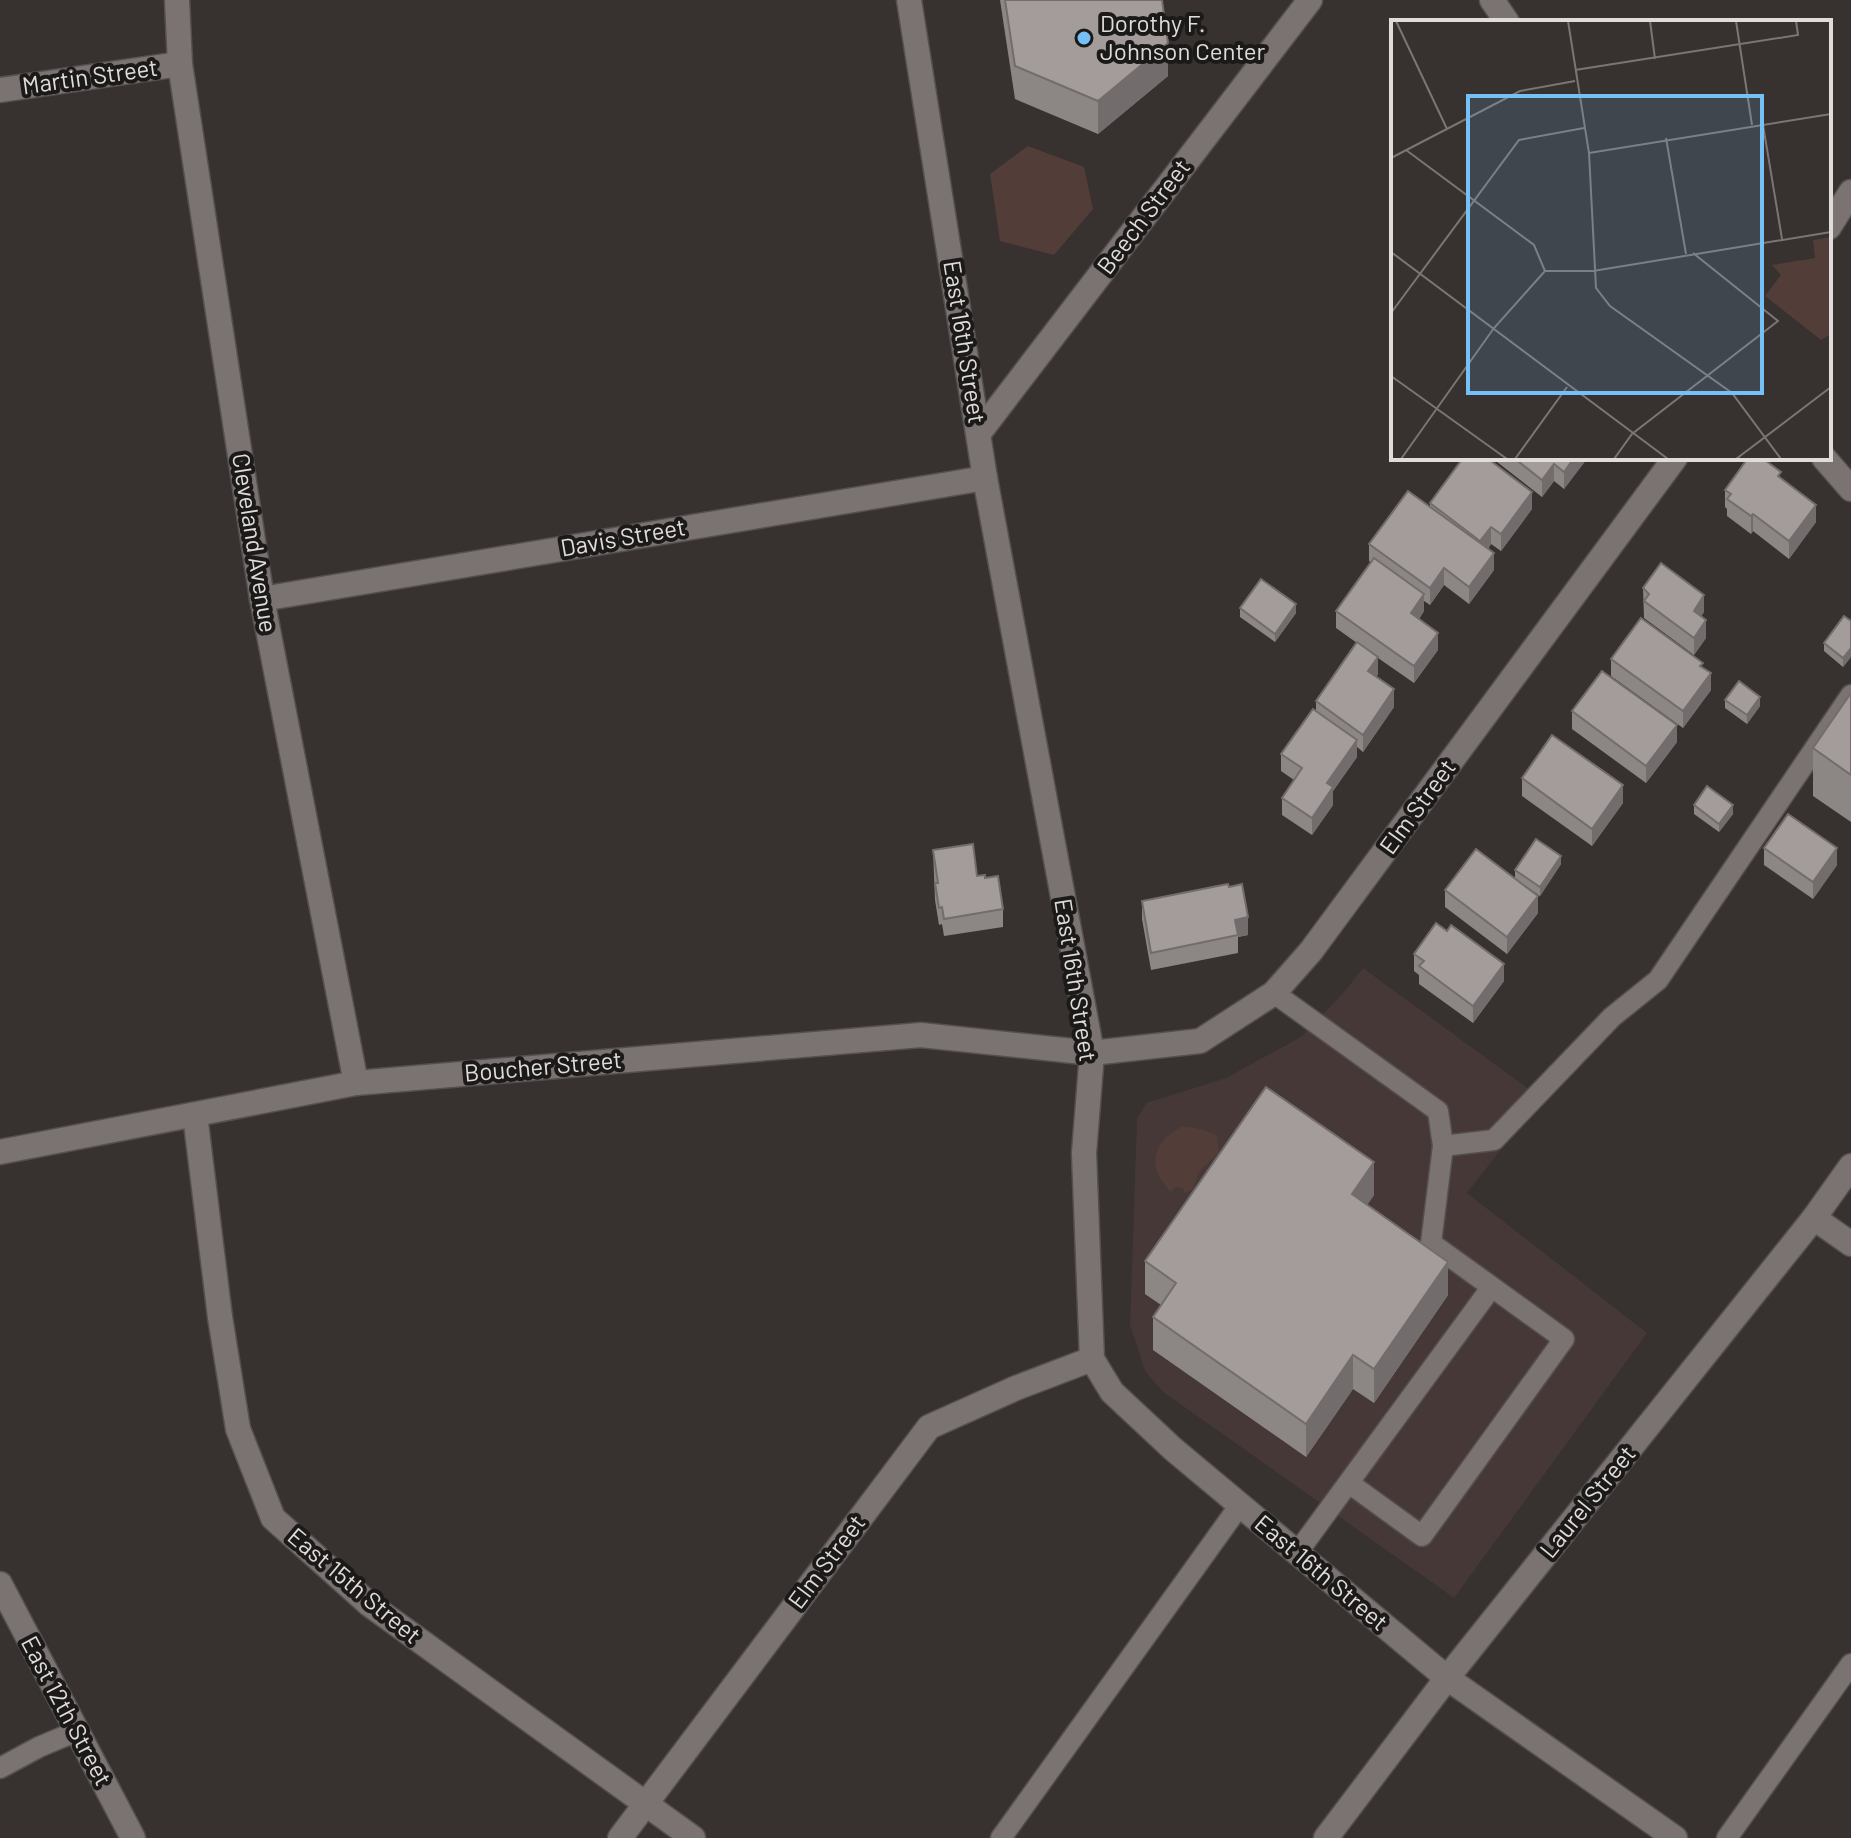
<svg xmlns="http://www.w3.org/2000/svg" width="1851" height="1838" viewBox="0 0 1851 1838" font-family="Barlow,sans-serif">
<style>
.built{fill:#463836}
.green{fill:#523d38}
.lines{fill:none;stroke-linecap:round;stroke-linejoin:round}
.lane-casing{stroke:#54504f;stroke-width:23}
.street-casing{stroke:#54504f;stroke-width:27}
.lane{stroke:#7b7372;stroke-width:20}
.street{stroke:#7b7372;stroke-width:24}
.wall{fill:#8c8684}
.shaded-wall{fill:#726d6c}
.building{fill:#a39c9a;stroke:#726d6c;stroke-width:2}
.poi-dot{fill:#75c0f6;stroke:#1c1a19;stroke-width:3}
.labels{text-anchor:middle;stroke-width:8;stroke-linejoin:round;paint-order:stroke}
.poi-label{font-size:24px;fill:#e0dcdb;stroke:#1c1a19;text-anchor:start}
.street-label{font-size:24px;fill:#e0dcdb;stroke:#1c1a19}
.inset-road{fill:none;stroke:#7b7574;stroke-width:2}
.view{fill:#75c0f6;fill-opacity:0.15;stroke:#75c0f6;stroke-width:4}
.inset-edge{fill:none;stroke:#e0dcdb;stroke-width:4}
</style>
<rect width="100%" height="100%" fill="#373130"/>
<path class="built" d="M1363,968L1541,1098L1467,1193L1647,1333L1454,1598L1162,1391L1145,1371L1130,1325L1137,1119L1146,1103L1226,1078L1301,1037L1344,992Z"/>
<g class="green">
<path d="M1028,146L1084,167L1093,209L1054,255L1000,241L990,174Z"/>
<path d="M1181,1127C1196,1127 1204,1129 1217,1136L1219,1153C1213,1160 1204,1165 1199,1173C1192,1184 1199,1189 1184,1193L1183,1188L1175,1187L1171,1192C1147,1168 1151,1143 1181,1127Z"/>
</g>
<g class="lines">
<g class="lane-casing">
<g id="lane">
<path d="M1274,993L1438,1111L1443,1146L1431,1243L1564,1339L1422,1536L1349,1483"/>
<path d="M1443,1146L1494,1140L1612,1017L1658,980L1851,695"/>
<path d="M1297,1553L1491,1288"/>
<path d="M0,1768L39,1747L77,1731"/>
<path d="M1001,1838L1240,1505"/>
<path d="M1727,1838L1851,1664"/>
</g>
</g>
<g class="street-casing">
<g id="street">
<path d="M177,0L180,64L262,599L356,1083"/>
<path d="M909,0L985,478L1092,1053L1084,1153L1092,1359L1112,1392L1173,1449L1447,1678L1675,1838"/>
<path d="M1492,0L1507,22"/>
<path d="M0,90L180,64"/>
<path d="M1829,227L1851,192"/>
<path d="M979,433L1310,0"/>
<path d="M1824,458L1851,489"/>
<path d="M262,599L985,478"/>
<path d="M195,1115L220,1317L238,1429L273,1518L369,1604L693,1838"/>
<path d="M0,1152L356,1083L921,1035L1092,1053L1200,1041L1274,993L1311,951L1675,458"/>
<path d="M1814,1218L1851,1244"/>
<path d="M0,1584L133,1838"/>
<path d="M620,1838L929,1427L1016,1388L1092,1359"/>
<path d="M1326,1838L1447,1678L1814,1218L1851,1166"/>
</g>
</g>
<use href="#lane" class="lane"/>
<use href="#street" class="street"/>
</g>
<g class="wall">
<path d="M1000,0H1162L1168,76L1098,134L1015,99Z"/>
<path d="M1492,458H1586V460L1564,489L1554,481L1542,497Z"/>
<path d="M1781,478L1816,522L1789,559L1753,531L1751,534L1727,516V509L1725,507V490Z"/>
<path d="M1430,503L1532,509L1501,551L1491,544L1488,549L1494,570L1469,604L1444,585L1430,605L1424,601V611L1419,619L1438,650L1414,683L1378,658V674L1376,677L1394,707L1363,752L1357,747V757L1333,791V805L1312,835L1282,815V798L1294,780L1281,771V754L1316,711V701L1357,643L1336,628V611L1371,562L1369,561V544L1430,507Z"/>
<path d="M1643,588L1704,612L1701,616L1706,638L1694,655L1644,618Z"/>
<path d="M1240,608L1296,613L1275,642L1240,617Z"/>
<path d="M1851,621V657L1843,667L1824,651V643Z"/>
<path d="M1611,659L1703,667L1711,690L1683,728L1611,676Z"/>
<path d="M1851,693V822L1813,796V748Z"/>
<path d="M1725,700L1760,706L1747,724L1725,708Z"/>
<path d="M1572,711L1677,742L1646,783L1572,729Z"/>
<path d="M1522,778L1623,803L1592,846L1522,796Z"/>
<path d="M1694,805L1733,814L1719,832L1694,814Z"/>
<path d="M1764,848L1837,865L1813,899L1764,865Z"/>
<path d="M933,850L977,876L985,878L1003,909V927L944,936L942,924L939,925L935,900Z"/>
<path d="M1561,864L1540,896L1518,881L1538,913L1507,954L1445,907V890L1515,878V870Z"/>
<path d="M1142,901L1248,935L1238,937V953L1151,970L1142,919Z"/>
<path d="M1447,931L1504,981L1473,1023L1419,984V975L1414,971V954Z"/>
<path d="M1374,1195L1367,1205L1448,1295L1374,1403L1353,1389L1306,1457L1153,1350V1317L1161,1305L1145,1294V1261Z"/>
</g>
<g class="shaded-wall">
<path d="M1168,43V76L1098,134V101Z"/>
<path d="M1574,458H1586V460L1564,489V472Z"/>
<path d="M1554,464V481L1542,497V480Z"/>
<path d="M1532,492V509L1501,551V534Z"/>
<path d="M1816,505V522L1789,559V541Z"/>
<path d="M1753,514V531L1751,534V516Z"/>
<path d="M1491,527V544L1480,558V541Z"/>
<path d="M1494,553V570L1469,604V587Z"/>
<path d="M1444,568V585L1430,605V588Z"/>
<path d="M1424,594V611L1411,631V613Z"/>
<path d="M1704,595V612L1694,628V611Z"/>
<path d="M1296,604V613L1275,642V634Z"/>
<path d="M1706,620V638L1694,655V638Z"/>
<path d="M1438,633V650L1414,683V666Z"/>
<path d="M1851,648V657L1843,667V658Z"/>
<path d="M1378,657V674L1368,688V671Z"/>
<path d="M1711,673V690L1683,728V711Z"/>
<path d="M1394,689V707L1363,752V735Z"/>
<path d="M1760,697V706L1747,724V715Z"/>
<path d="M1677,725V742L1646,783V766Z"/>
<path d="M1357,740V757L1333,791V805L1312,835V818L1327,783Z"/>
<path d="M1623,785V803L1592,846V829Z"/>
<path d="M1733,805V814L1719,832V824Z"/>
<path d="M1837,848V865L1813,899V882Z"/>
<path d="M1561,856V864L1540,896V887Z"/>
<path d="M1538,896V913L1507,954V937Z"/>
<path d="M1248,917V935L1238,937L1235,920Z"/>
<path d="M1504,964V981L1473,1023V1006Z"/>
<path d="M1374,1162V1195L1352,1227V1194Z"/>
<path d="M1448,1262V1295L1374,1403V1369Z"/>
<path d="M1353,1355V1389L1306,1457V1424Z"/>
</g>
<g class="building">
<path d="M1005,0H1162L1168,43L1098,101L1015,66Z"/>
<path d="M1463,458H1487L1532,492L1501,534L1491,527L1480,541L1430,503Z"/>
<path d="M1514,458H1574L1564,472L1554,464L1542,480Z"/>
<path d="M1748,458H1753L1756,460L1757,458H1762L1781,472L1778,476L1816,505L1789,541L1753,514L1751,516L1727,499L1731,494L1725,490Z"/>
<path d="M1408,491L1494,553L1469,587L1444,568L1430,588L1369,544Z"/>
<path d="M1374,558L1424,594L1411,613L1438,633L1414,666L1336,611Z"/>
<path d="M1661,563L1704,595L1694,611L1706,620L1694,638L1644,601L1649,594L1643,588Z"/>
<path d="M1261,579L1296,604L1275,634L1240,608Z"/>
<path d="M1844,616L1851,621V648L1843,658L1824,643Z"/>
<path d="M1641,618L1703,663L1700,666L1711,673L1683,711L1611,659Z"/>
<path d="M1357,642L1378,657L1368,671L1394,689L1363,735L1316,701Z"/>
<path d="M1602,671L1677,725L1646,766L1572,711Z"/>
<path d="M1739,681L1760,697L1747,715L1725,700Z"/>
<path d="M1851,693V775L1813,748Z"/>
<path d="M1313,709L1357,740L1327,783L1333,787L1312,818L1282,798L1302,768L1281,754Z"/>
<path d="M1552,735L1623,785L1592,829L1522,778Z"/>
<path d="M1707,786L1733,805L1719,824L1694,805Z"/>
<path d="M1788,814L1837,848L1813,882L1764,848Z"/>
<path d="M1536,839L1561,856L1540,887L1515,870Z"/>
<path d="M973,844L977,876L985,875V878L998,876L1003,909L944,919L942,907L939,908L935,883H938L933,850Z"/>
<path d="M1476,849L1538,896L1507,937L1445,890Z"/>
<path d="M1228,884L1229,887L1242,884L1248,917L1235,920L1238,935L1151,953L1142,901Z"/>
<path d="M1436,923L1447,931L1451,925L1504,964L1473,1006L1419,966L1424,961L1414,954Z"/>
<path d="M1266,1087L1374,1162L1352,1194L1448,1262L1374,1369L1353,1355L1306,1424L1153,1317L1176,1283L1145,1261Z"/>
</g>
<circle class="poi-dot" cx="1084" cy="38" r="8"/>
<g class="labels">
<g class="poi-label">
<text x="1100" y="32">Dorothy F.<tspan x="1100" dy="28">Johnson Center</tspan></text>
</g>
<g class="street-label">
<text transform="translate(90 77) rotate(-8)" y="8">Martin Street</text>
<text transform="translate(1144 217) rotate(-53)" y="8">Beech Street</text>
<text transform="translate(964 342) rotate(81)" y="8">East 16th Street</text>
<text transform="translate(623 538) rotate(-10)" y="8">Davis Street</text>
<text transform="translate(254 543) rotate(81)" y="8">Cleveland Avenue</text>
<text transform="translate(1418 807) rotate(-54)" y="8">Elm Street</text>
<text transform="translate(1075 980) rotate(81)" y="8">East 16th Street</text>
<text transform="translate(543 1067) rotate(-5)" y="8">Boucher Street</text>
<text transform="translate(1588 1502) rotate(-51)" y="8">Laurel Street</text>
<text transform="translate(827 1562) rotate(-53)" y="8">Elm Street</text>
<text transform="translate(1321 1573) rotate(40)" y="8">East 16th Street</text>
<text transform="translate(354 1586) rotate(40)" y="8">East 15th Street</text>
<text transform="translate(66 1711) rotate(62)" y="8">East 12th Street</text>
</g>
</g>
<g transform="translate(1391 20)">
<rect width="440" height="440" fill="#373130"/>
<path d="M440,217V314L430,320L374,276L390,255L381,245L424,238L422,220Z" fill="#523d38"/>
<path class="inset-road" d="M5,1L56,109M177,1L198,133L205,268L219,286L341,373L390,439M259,1L264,39M345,1L361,105M184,50L407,15L405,1M372,105L391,219M275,118L295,234M15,130L143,225L154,251M198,133L440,94M0,138L129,71L184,61M0,232L277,439M0,293L128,120L193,108M0,356L116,439M10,439L103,308L154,251H202L440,212M124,439L176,367M223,439L241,414L387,301L302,233M345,439L440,367"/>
<path class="view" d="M77,76H371V373H77Z"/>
<rect width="440" height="440" class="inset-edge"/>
</g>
</svg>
